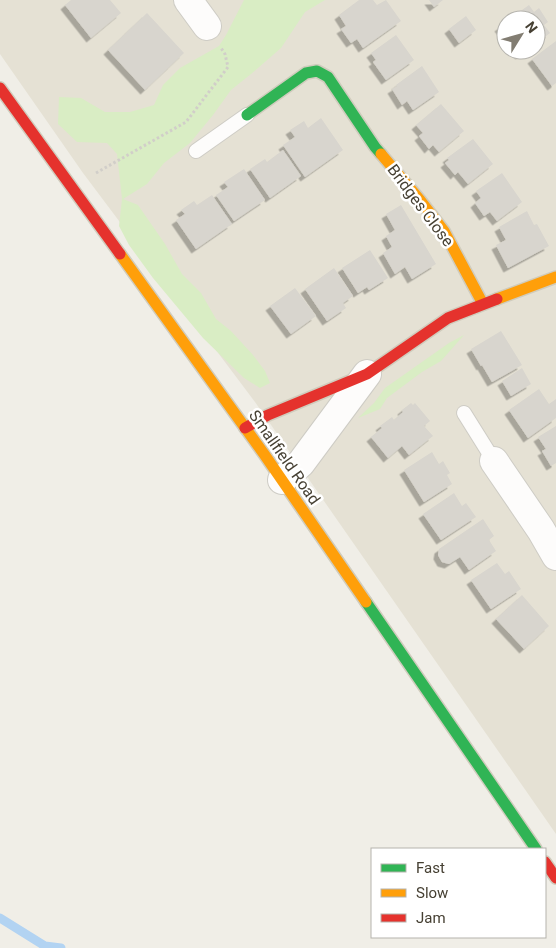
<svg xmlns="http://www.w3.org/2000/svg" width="556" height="948" viewBox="0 0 556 948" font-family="Roboto,sans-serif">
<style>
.residential{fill:#e5e1d4;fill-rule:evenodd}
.green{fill:#d9edc4}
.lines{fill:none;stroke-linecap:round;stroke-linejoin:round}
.stream{stroke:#b2d3f2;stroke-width:9}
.building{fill:#d8d5ce;filter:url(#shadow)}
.lane-casing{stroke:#ceccc5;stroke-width:16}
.street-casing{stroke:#ceccc5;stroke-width:30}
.fast-casing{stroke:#d0ccbd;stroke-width:14}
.slow-casing{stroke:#d0ccbd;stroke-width:14}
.jam-casing{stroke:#d0ccbd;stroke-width:14}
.path{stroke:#d1cec9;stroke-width:3;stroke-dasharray:2.5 2.5;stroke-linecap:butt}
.lane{stroke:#fdfcfb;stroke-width:14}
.street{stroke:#fdfcfb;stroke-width:28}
.fast{stroke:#30b455;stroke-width:11}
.slow{stroke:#ff9f0a;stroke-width:11}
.jam{stroke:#e5322d;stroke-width:11}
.labels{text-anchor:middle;stroke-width:5;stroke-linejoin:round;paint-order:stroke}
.street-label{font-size:16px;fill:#464033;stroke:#fff}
</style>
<defs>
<filter id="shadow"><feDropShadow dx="-4.5" dy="4.5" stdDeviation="0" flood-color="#0004"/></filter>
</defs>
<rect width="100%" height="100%" fill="#f0eee7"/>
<path class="residential" d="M0,0H556V834L255,402L83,173L0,54ZM506,20H536V50H506Z"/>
<g class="green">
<path d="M244,0H325L305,12L281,48L251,74L231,90L213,115L190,143L164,163L147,184L123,199L138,205L165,244L182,274L201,293L216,319L231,331L253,355L265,371L270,383L260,388L244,378L203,338L153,278L129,245L119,226L122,199L117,154L107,143L77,142L58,124L59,97L81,98L105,112H130L154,105L163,85L180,68L219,46L226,35Z"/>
<path d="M464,335L441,361L422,372L387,398L380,409L358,418L374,403L385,388L449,343Z"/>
</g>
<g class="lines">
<path class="stream" d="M0,918L45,946L61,948"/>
</g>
<g class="building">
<path d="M71,0H110L121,13L91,38L65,5Z"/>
<path d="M359,0H373L377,5L386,0L401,21L363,48L357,39L351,43L341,29L346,26L339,15Z"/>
<path d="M429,0H443L434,7Z"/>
<path d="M529,5L534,12L539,8L548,22L544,25L550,33L536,44V20H508Z"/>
<path d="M147,13L184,53L145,90L108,50Z"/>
<path d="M466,16L476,30L459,43L449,29Z"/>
<path d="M506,22V36L499,27Z"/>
<path d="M396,35L414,60L386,80L373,62L376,60L371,53Z"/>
<path d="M556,41V83L552,86L532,59Z"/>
<path d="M516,50H528L520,55Z"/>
<path d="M422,66L439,92L413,110L407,101L402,105L392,89L397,86L396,85Z"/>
<path d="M441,104L464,131L439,152L433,145L429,149L419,136L423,133L416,125Z"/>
<path d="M321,118L343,150L305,177L283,145L295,137L290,130L304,121L308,128Z"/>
<path d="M473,139L493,164L468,184L458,172L455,175L445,163L449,160L447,158Z"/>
<path d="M283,150L301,176L270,198L250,169L265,159L267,162Z"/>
<path d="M244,169L265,200L234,221L216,195L228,187L224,182Z"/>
<path d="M502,173L522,202L497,221L490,212L484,216L475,203L481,198L476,191Z"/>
<path d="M212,195L232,224L196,249L176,220L185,214L181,210L194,201L197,205Z"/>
<path d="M401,205L436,264L412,279L405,267L395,274L383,253L392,247L386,236L395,230L386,214Z"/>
<path d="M527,211L534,225L537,224L549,246L508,268L496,245L506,240L499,227Z"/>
<path d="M370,250L388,278L369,290L367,287L358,293L342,268Z"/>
<path d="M334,268L353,296L343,303L346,308L327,321L305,289Z"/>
<path d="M295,288L316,316L291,334L270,306Z"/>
<path d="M501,331L522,365L492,382L482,365L481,366L471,349Z"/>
<path d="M522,368L531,384L511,396L502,381Z"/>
<path d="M539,389L549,404L556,399V418L528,438L509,410Z"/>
<path d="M411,403L413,405L415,403L430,421L424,426L433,436L409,455L402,446L388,458L371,437L382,428L380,426L392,417L394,420L403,412L402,410Z"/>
<path d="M556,426V463L551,466L542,451L546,449L538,437Z"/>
<path d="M432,452L439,464L443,461L450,473L447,475L452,484L424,502L404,470Z"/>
<path d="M454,493L462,506L466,503L476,517L441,540L423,514Z"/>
<path d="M483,519L494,536L489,540L496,551L469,570L460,557L449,564L442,562L438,555L439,549Z"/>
<path d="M497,563L505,574L509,571L521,589L491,609L471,580Z"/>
<path d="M522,595L549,626L524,649L496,619Z"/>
</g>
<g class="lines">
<g class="lane-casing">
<g id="lane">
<path d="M196,151L247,115"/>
<path d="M464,413L494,461"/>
</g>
</g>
<g class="street-casing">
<g id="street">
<path d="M188,0L207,26"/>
<path d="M494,461L541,530L556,556"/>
<path d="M282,480L301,463L367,374"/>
</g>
</g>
<g class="fast-casing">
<g id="fast">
<path d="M247,115L306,73L317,71L328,77L375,147L381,154"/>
<path d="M366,602L536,849"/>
</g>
</g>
<g class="slow-casing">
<g id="slow">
<path d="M381,154L420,200L444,231L483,304"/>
<path d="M120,254L264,454L366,602"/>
<path d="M497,299L556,277"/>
</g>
</g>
<g class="jam-casing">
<g id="jam">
<path d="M0,88L120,254"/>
<path d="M245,428L268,415L367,374L448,318L497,299"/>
<path d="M545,862L556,878"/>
</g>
</g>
<path class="path" d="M96,173L186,122L228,67L225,54L221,48"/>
<use href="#lane" class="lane"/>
<use href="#street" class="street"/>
<use href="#fast" class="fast"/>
<use href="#slow" class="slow"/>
<use href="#jam" class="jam"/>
</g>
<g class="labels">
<g class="street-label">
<text transform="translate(421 205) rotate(53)" y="6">Bridges Close</text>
<text transform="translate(285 457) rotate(55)" y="6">Smallfield Road</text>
</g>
</g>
<rect x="371" y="848" width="175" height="90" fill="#ffffff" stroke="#b5b3ad"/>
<rect x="381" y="864" width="25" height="8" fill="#30b455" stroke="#b5b3ad"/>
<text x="416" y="873" font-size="15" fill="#464033">Fast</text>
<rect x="381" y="889" width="25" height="8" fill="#ff9f0a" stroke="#b5b3ad"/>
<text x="416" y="898" font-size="15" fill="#464033">Slow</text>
<rect x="381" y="914" width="25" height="8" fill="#e5322d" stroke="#b5b3ad"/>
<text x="416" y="923" font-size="15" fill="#464033">Jam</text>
<g transform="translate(521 35) rotate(53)"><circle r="24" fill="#ffffff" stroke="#b5b3ad"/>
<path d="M0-4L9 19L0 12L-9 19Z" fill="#827d72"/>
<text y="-8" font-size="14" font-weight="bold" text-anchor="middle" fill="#464033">N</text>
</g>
</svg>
